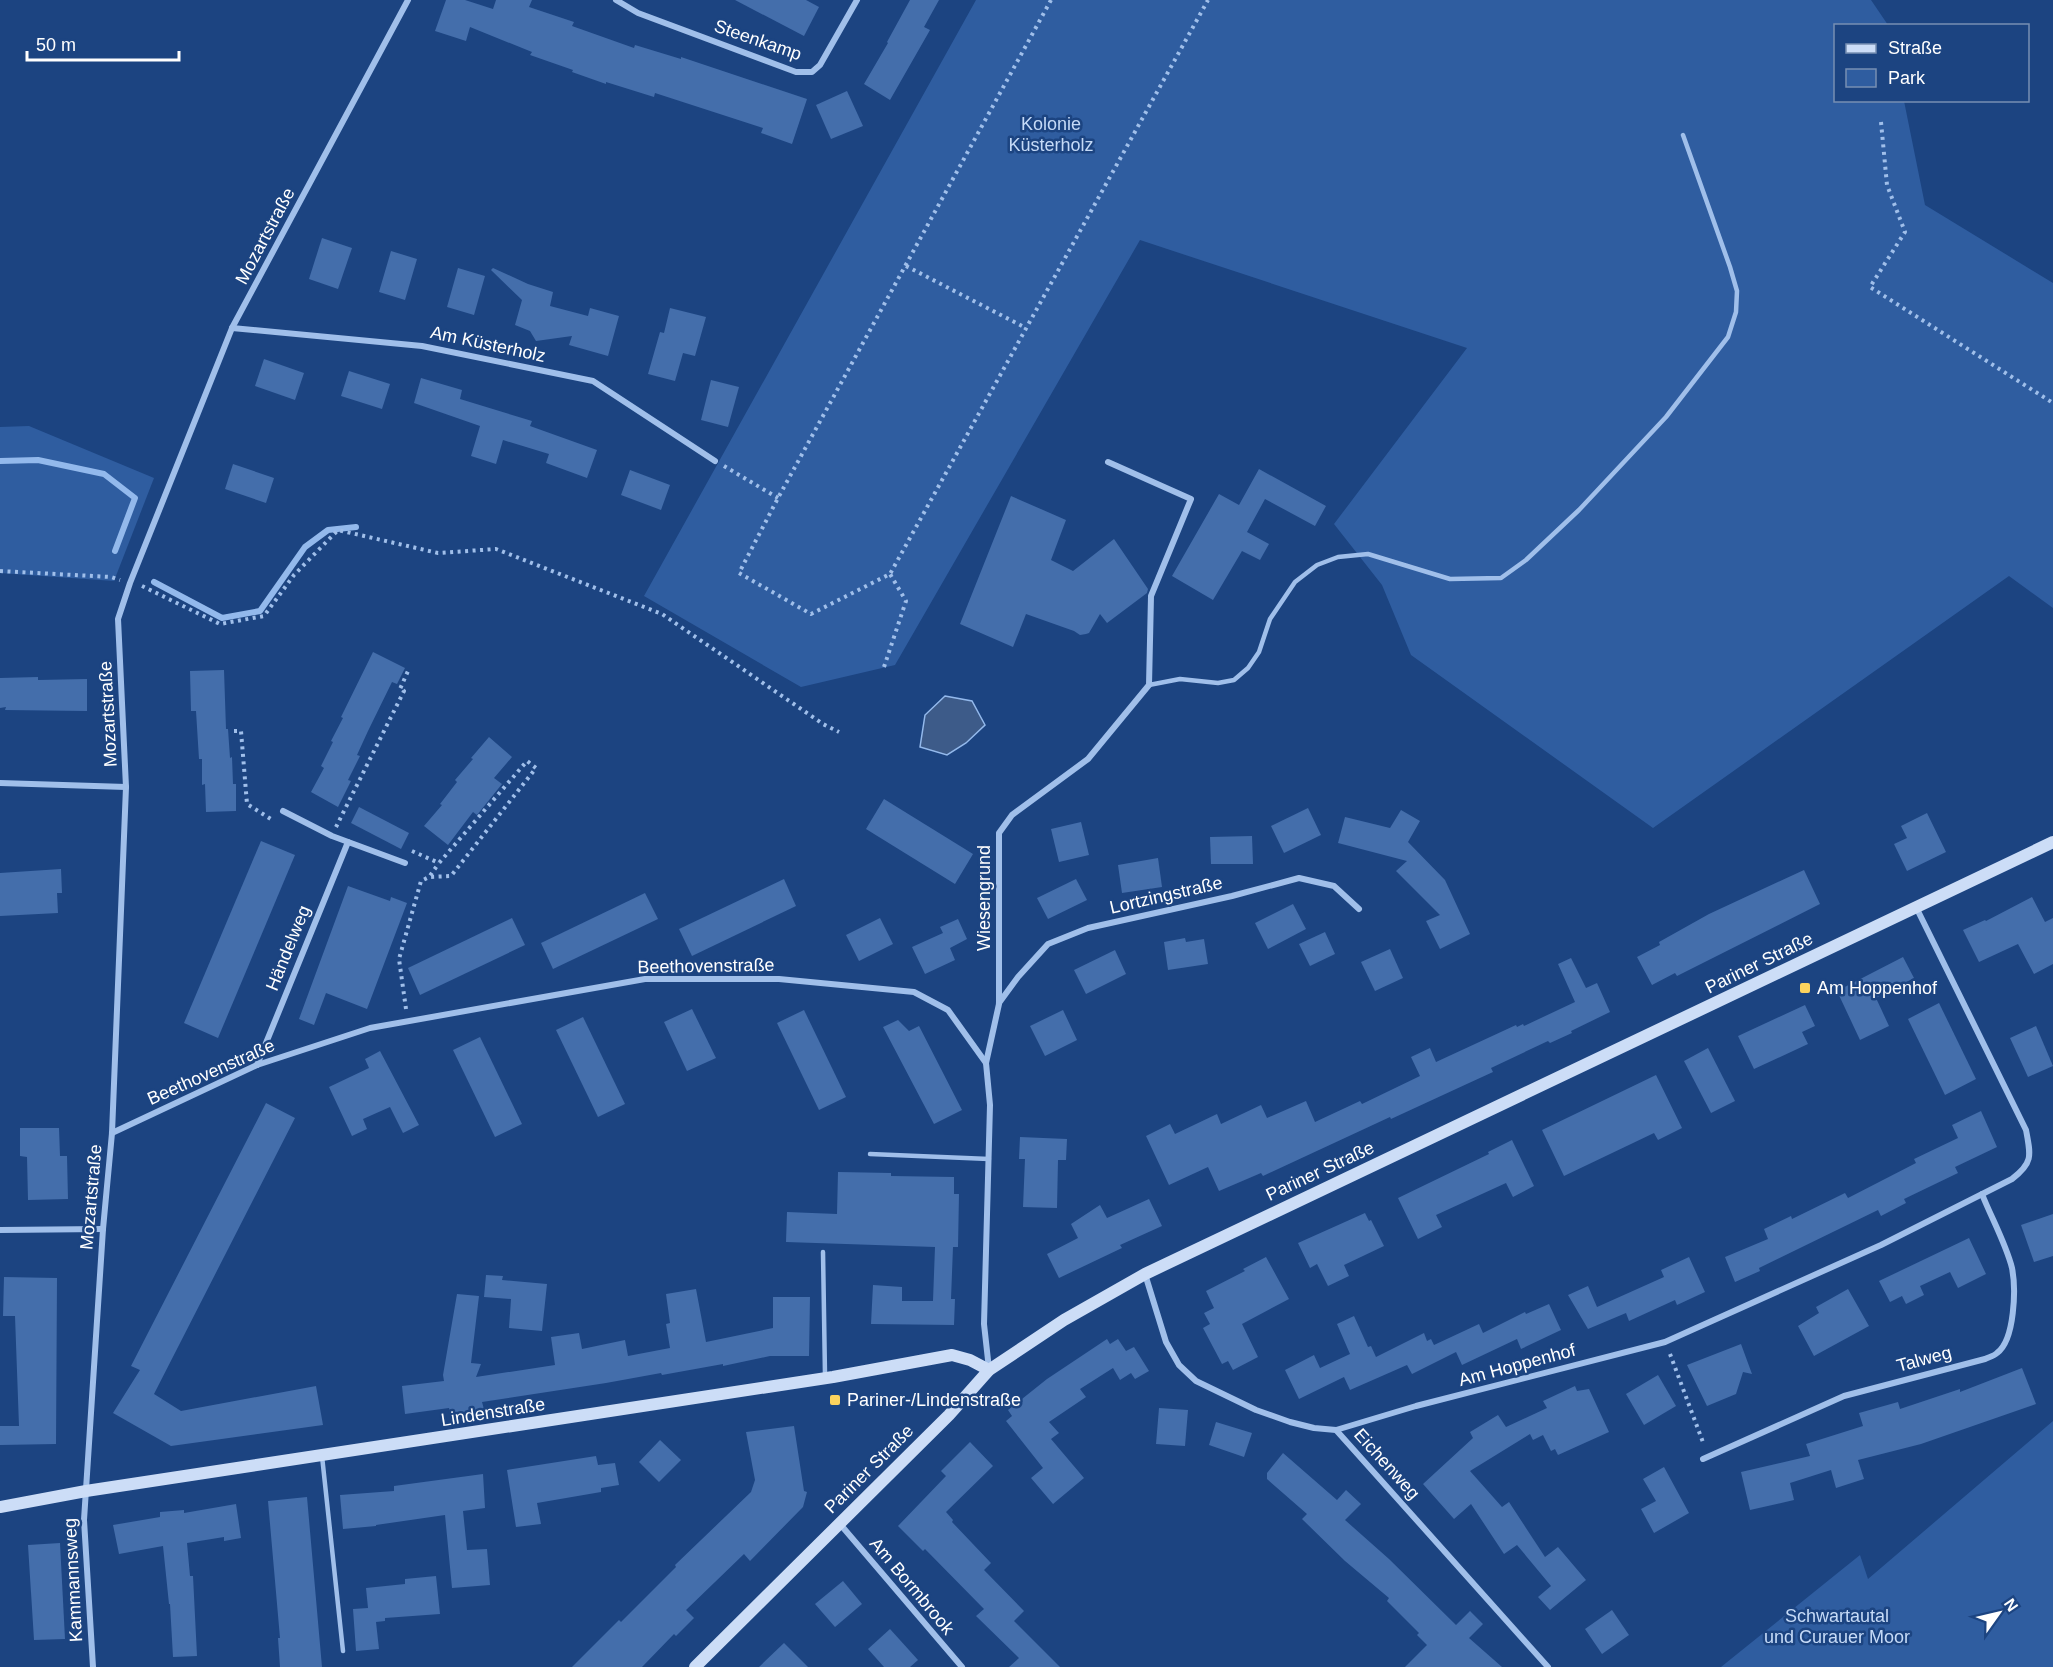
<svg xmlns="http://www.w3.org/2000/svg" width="2053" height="1667" viewBox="0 0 2053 1667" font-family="Arial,sans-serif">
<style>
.green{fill:#2f5da0}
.water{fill:#3d5b89;stroke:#93b9ec;stroke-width:1.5}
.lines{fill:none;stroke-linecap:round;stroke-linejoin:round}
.stream{stroke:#93b9ec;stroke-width:6}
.building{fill:#446eab}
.path{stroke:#a0bfea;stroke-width:4;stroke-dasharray:3 4.5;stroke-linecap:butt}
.lane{stroke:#a0bfea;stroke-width:4.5}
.street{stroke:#a0bfea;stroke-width:6}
.secondary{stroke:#ccddf7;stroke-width:12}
.poi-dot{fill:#fbd35e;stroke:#1c4481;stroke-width:2}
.labels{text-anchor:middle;stroke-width:5;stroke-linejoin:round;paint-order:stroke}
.street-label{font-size:18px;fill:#fff;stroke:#1c4481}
.park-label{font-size:18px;fill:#c5daf7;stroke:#1c4481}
.poi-label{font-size:18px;fill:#fff;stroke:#1c4481;text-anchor:start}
</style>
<rect width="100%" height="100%" fill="#1c4481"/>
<g class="green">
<path d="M976,0H1871L1888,25L1836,26V100L1904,101L1925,205L2053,283V608L2009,576L1653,828L1411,655L1382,585L1334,524L1467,348L1140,240L895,665L801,687L644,596Z"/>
<path d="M29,426L154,478L114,581L0,573V427Z"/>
<path d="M2053,1421V1667H1721L1860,1555L1868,1579Z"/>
</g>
<path class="water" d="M945,696L972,701L985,725L966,743L947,755L920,747L925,715Z"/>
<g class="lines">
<g class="stream">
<path d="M0,461L38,460L104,474L135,498L115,551"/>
<path d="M154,582L222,618L260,611L305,547L328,530L356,527"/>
</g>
</g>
<g class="building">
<path d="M446,0H465L493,9L496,0H532L529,7L574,22L572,26L634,48L635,45L681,59V57L807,99L792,144L761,133L763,128L655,93L654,97L606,82V84L572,72L573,70L530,55L532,52L470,27L466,41L435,31Z"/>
<path d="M735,0H806L819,7L804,36Z"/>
<path d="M910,0H939L924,27L930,30L890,100L864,84L888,43L887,42Z"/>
<path d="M847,91L863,126L831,139L816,105Z"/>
<path d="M322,238L352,248L338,289L309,279Z"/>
<path d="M391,251L417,259L405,300L379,292Z"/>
<path d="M458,268L485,276L474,315L447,307Z"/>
<path d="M493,268L528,284L553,292L550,306L588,316L590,308L619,316L608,356L569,345L572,336L536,341L530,331L515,325L522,300L491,270Z"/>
<path d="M670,308L706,317L695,356L683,353L675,381L648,374L660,332L664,333Z"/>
<path d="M264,359L304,373L295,400L255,386Z"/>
<path d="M349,371L390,384L382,409L341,396Z"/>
<path d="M421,378L462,390L460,399L532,421L530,426L597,450L587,478L546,463L549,454L503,440L496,464L471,456L480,426L414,403Z"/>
<path d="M711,380L739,387L728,427L701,420Z"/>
<path d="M233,464L274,478L266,503L225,489Z"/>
<path d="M1259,469L1326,506L1315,526L1265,499L1247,532L1269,544L1260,560L1242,551L1213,600L1172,576L1219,494L1239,505Z"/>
<path d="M630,470L670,485L661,510L621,495Z"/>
<path d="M1011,496L1066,520L1051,560L1073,571L1114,539L1148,589L1147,593L1107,623L1100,614L1089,633L1086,634L1080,635L1074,631L1026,614L1013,647L960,624Z"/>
<path d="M373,652L405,668L397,684L392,682L368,731L357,755L360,756L348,780L351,781L338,807L311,792L324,768L321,766L333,742L331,741L343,718L341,717Z"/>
<path d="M224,670L226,729H228L230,758L232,757L233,784H236V811L206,812L205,784L202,785V759H199L196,711H191L190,671Z"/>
<path d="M38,677V680L87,679V711L5,710L6,707L0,708V678Z"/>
<path d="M489,737L512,757L494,778L502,784L477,815L473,812L448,845L424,826L442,805L440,804L457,782L455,780L473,759L471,758Z"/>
<path d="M884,799L973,854L955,884L866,829Z"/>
<path d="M359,807L409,833L401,849L351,823Z"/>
<path d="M1308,808L1321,835L1284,853L1271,826Z"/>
<path d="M1401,810L1420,821L1408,842L1445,880L1470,934L1440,949L1426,921L1440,915L1396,871L1407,861L1338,843L1345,817L1390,828Z"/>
<path d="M1927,813L1946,852L1907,871L1894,844L1907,838L1901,826Z"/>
<path d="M1081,822L1089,855L1059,862L1051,829Z"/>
<path d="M1252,836L1253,864H1211L1210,837Z"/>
<path d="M261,841L295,855L218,1038L184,1023Z"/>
<path d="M1158,858L1162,887L1122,893L1118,865Z"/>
<path d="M61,869L62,893H57L58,913L0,916V873Z"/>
<path d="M1804,870L1820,904L1677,976L1675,973L1652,985L1637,957L1660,945L1659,942L1709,914Z"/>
<path d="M784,879L796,906L692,956L679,929Z"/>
<path d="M1076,879L1087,900L1048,919L1037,898Z"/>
<path d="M348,886L390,901L391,897L407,903L367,1009L326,993L314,1025L299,1019Z"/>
<path d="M645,893L658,919L553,969L541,943Z"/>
<path d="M2032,897L2045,922L2053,918V964L2034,974L2018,944L1979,962L1963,930L1985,920L1986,921Z"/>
<path d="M1293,904L1306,929L1268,949L1255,923Z"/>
<path d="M512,918L525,945L420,995L408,968Z"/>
<path d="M880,918L893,944L859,961L846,935Z"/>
<path d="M958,919L967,939L950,948L955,960L925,974L912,947L943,933L940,927Z"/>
<path d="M1325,932L1335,954L1310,966L1299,944Z"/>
<path d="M1185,938L1186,942L1204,939L1208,964L1168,970L1164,942Z"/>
<path d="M1390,949L1403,978L1375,991L1361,962Z"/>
<path d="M1115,950L1126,974L1086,994L1074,970Z"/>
<path d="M1903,957L1914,978L1876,998L1889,1026L1860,1040L1837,991Z"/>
<path d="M1571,958L1586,988L1597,983L1610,1012L1571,1031L1572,1033L1550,1043L1548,1041L1491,1068L1493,1072L1469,1083L1391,1119L1390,1117L1263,1176L1261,1173L1219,1191L1208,1167L1169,1185L1146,1136L1170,1124L1175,1134L1217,1114L1221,1124L1261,1105L1267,1118L1306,1101L1315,1122L1360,1101L1362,1104L1420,1076L1411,1057L1430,1048L1436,1062L1516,1025L1517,1027L1523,1024L1524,1026L1575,1002L1558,964Z"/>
<path d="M1939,1003L1976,1079L1945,1095L1908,1019Z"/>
<path d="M1805,1005L1815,1026L1802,1032L1808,1044L1754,1069L1738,1036Z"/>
<path d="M692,1009L716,1058L687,1071L664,1022Z"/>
<path d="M804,1010L846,1097L819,1110L777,1023Z"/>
<path d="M1063,1010L1077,1040L1045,1056L1030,1026Z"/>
<path d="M583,1017L625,1104L598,1117L556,1030Z"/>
<path d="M898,1020L909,1031L919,1026L962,1110L934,1124L883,1027Z"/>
<path d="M2036,1026L2053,1066L2028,1077L2010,1038Z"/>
<path d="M480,1037L522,1124L495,1137L453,1050Z"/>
<path d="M1708,1048L1735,1101L1711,1113L1684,1061Z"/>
<path d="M380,1051L419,1125L403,1133L390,1107L363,1119L367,1129L352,1136L329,1087L369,1068L365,1059Z"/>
<path d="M1656,1075L1682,1128L1658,1140L1654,1133L1564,1176L1542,1130Z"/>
<path d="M266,1103L295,1118L154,1394L181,1411L316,1386L323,1425L171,1446L113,1413L140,1370L131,1366Z"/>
<path d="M1981,1111L1997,1147L1955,1167L1958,1173L1904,1199L1906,1203L1881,1216L1878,1210L1759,1268L1760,1271L1735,1282L1725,1257L1768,1239L1764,1229L1791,1216L1792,1219L1845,1193L1848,1198L1916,1163L1914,1159L1958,1138L1952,1125Z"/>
<path d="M20,1128H59L60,1156H67L68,1199L28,1200L27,1157L20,1156Z"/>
<path d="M1020,1137L1067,1139L1066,1160H1058L1057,1208L1023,1207L1025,1159H1019Z"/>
<path d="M1512,1140L1534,1186L1513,1197L1506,1183L1436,1215L1442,1227L1418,1239L1398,1198L1489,1154L1488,1152Z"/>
<path d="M838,1172L891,1173V1176L954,1177V1194H959L958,1247H953L951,1299H955L954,1325L871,1324L873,1285L902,1287V1301H933L935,1247L786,1242L787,1212L837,1214Z"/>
<path d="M1149,1199L1162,1226L1120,1245L1122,1248L1059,1278L1047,1254L1078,1238L1071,1224L1100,1205L1107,1218Z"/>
<path d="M1365,1213L1369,1221L1371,1220L1384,1246L1344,1265L1349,1276L1328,1286L1317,1264L1310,1268L1298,1243Z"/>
<path d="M2053,1214V1256L2034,1262L2021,1225Z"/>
<path d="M1969,1238L1986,1274L1958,1288L1950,1272L1920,1286L1924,1295L1906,1304L1902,1296L1890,1302L1879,1281Z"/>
<path d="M1266,1257L1289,1299L1242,1324L1258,1357L1233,1370L1228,1361L1222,1364L1203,1328L1210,1324L1204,1313L1214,1308L1206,1291L1245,1271L1243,1269Z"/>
<path d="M1689,1257L1705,1292L1677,1305L1675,1300L1629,1321L1626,1313L1588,1329L1568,1295L1588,1286L1597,1307L1664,1277L1661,1270Z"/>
<path d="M486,1275L503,1276L502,1280L547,1284L542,1331L509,1328L511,1299L484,1297Z"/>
<path d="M4,1277L57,1278L56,1444L0,1445V1426H19L15,1316H3Z"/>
<path d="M696,1289L706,1342L773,1328V1297H810L809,1356H770L723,1366V1364L662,1375L661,1373L606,1383L482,1402L485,1413L451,1420L449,1408L405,1414L402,1386L444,1381L443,1375L457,1294L479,1296L471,1363L481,1364L476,1377L555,1365L551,1337L579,1333L582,1349L625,1340L628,1356L670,1348L666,1324L670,1323L666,1294Z"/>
<path d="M1848,1289L1869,1326L1814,1356L1798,1326L1819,1313L1816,1307Z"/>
<path d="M1549,1304L1561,1330L1521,1349L1517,1339L1462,1365L1456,1352L1412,1374L1407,1365L1350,1390L1344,1377L1299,1399L1285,1370L1314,1355L1320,1368L1350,1354L1337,1324L1354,1316L1368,1347L1371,1346L1376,1357L1424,1333L1427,1341L1431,1339L1434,1345L1479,1324L1483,1333L1525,1312L1526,1314Z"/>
<path d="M1107,1339L1110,1344L1118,1339L1126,1351L1134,1347L1149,1371L1135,1379L1131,1373L1120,1380L1113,1368L1080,1389L1086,1397L1049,1422L1059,1433L1051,1439L1084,1478L1053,1504L1031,1478L1043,1468L1006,1421L1012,1416L1008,1410L1047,1379Z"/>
<path d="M1741,1344L1752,1374L1743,1372L1736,1394L1707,1406L1687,1365Z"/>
<path d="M2022,1368L2036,1404L1921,1444L1858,1460L1864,1479L1836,1488L1831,1470L1790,1483L1794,1500L1750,1510L1741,1472L1810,1456L1806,1444L1863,1426L1859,1413L1898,1402L1900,1409L1960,1389V1392Z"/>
<path d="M1658,1375L1676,1406L1644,1425L1626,1394Z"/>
<path d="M1575,1386L1577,1391L1589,1389L1609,1432L1558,1455L1555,1449L1551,1451L1543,1435L1533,1440L1530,1434L1470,1471L1502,1507L1509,1502L1545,1557L1558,1547L1586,1580L1550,1610L1538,1597L1551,1586L1517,1545L1504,1554L1471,1504L1454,1519L1423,1484L1473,1438L1470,1432L1498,1415L1506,1427L1547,1408L1543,1401Z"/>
<path d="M1159,1408L1188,1410L1185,1446L1156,1444Z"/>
<path d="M1216,1422L1252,1433L1244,1457L1209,1445Z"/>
<path d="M794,1426L804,1491L807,1492L803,1507L750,1561L744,1554L686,1610L694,1618L676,1636L674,1634L642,1667H572L619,1620L621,1622L676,1567L675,1565L751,1492L755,1480L746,1432Z"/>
<path d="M660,1440L681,1460L659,1482L639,1462Z"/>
<path d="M970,1442L993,1466L946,1512L953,1520L952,1522L991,1563L984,1570L1024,1611L1014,1621L1060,1667H1009L1019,1658L976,1616L984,1609L925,1549L923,1551L898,1526L946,1476L941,1471Z"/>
<path d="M1283,1453L1337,1500L1346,1490L1361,1504L1345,1520L1389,1559L1456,1625L1470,1611L1483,1624L1469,1638L1502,1667H1405L1427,1645L1417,1635L1419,1633L1387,1601L1389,1598L1345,1561L1302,1519L1307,1514L1267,1479V1473Z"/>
<path d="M596,1456L598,1465L615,1463L619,1485L601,1488V1492L537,1503L541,1524L516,1527L507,1470Z"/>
<path d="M1664,1467L1689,1513L1654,1533L1641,1509L1656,1501L1643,1479Z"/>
<path d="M483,1474L485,1508L463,1511L467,1550L487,1549L490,1585L452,1588L445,1515L376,1525V1526L343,1529L340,1495L394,1491V1486Z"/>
<path d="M307,1497L322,1667H280L278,1638H280L268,1501Z"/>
<path d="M236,1504L241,1538L224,1541V1537L187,1543L190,1576H193L197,1656L173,1657L170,1604H169L163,1546L119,1554L113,1525L160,1517V1512L184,1510V1513Z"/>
<path d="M60,1543L65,1639L34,1640L28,1545Z"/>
<path d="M436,1576L440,1614L385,1618V1621L376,1622L379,1649L356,1651L353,1609L368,1608L366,1588L405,1584V1579Z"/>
<path d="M843,1581L862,1604L835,1627L815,1604Z"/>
<path d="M1612,1610L1629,1635L1602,1654L1585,1629Z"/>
<path d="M890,1629L918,1660L910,1667H884L868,1649Z"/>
<path d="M784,1643L808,1667H759Z"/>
</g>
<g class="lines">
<g class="path">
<path d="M1051,0L778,498L739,573L811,614L890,574L1208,0"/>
<path d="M1881,122L1887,185L1905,232L1870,287L2053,403"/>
<path d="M906,266L1026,328"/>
<path d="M724,466L778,498"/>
<path d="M0,571L111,577L120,580"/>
<path d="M142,586L220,624L264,616L294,575L338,530L438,553L496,549L662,614L823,724L839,732"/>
<path d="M884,667L906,601L890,574"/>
<path d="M234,731H241L247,804L274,821"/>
<path d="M336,827L404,691L400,689L408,671"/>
<path d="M412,851L439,863L527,761L536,768L451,876L429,877"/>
<path d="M406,1009L399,959L421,881L429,877L439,863"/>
<path d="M1670,1354L1704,1445"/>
</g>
<g class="lane">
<path d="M1149,685L1180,679L1218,683L1234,680L1248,668L1259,652L1270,619L1295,582L1317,565L1338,557L1368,554L1450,579L1501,578L1526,560L1579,510L1666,417L1728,337L1736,312L1737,291L1730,267L1683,135"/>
<path d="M870,1154L989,1159"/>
<path d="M823,1252L825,1375"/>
<path d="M322,1456L343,1651"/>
</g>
<g class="street">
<path d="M616,0L638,13L796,72H812L820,65L857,0"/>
<path d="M232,328L422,346L593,381L715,461"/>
<path d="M0,783L126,787"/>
<path d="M283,811L332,836L405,863"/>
<path d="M999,1003L1018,977L1048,944L1088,928L1232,896L1299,878L1334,886L1359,909"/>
<path d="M986,1063L999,1004V833L1012,815L1088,759L1149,685L1151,596L1191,499L1108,462"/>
<path d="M257,1065L348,842"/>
<path d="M112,1133L257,1065L370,1028L645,979H779L914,992L948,1010L986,1063L990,1105L984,1324L989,1369"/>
<path d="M0,1230L103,1229"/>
<path d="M1145,1274L1166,1342L1179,1365L1196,1381L1256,1410L1290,1422L1314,1428L1336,1430L1548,1667"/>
<path d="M1336,1430L1416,1406L1665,1342L1881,1245L2012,1179C2033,1163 2031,1156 2026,1130L1916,907"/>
<path d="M1703,1459L1844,1396L1985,1359C1989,1357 1994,1356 1997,1353C2015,1340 2016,1288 2012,1268C2006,1244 1991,1217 1982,1194"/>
<path d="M840,1524L962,1667"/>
<path d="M93,1667L84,1520L103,1229L112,1133L126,787L118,619L130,583L232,328L408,0"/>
</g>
<g class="secondary">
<path d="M0,1507L86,1491L833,1377L952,1355L970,1360L989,1370"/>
<path d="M695,1667L949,1415L989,1370L1064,1320L1145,1274L2053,842"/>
</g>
</g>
<g class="poi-dot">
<rect x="1799" y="982" width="12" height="12" rx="3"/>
<rect x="829" y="1394" width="12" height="12" rx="3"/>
</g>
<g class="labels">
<g class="street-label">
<text transform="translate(758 40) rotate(19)" y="6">Steenkamp</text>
<text transform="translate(265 236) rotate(-62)" y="6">Mozartstraße</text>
<text transform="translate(488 344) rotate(12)" y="6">Am Küsterholz</text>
<text transform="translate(108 714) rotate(-93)" y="6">Mozartstraße</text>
<text transform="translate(1166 895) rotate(-13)" y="6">Lortzingstraße</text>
<text transform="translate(984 898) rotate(-90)" y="6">Wiesengrund</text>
<text transform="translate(288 948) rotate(-68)" y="6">Händelweg</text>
<text transform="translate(1759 963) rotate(-26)" y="6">Pariner Straße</text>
<text transform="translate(706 966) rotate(-1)" y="6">Beethovenstraße</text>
<text transform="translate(211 1072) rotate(-24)" y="6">Beethovenstraße</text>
<text transform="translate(1320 1171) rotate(-25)" y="6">Pariner Straße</text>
<text transform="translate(91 1197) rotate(-85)" y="6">Mozartstraße</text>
<text transform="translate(1924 1359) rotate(-15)" y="6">Talweg</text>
<text transform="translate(1517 1365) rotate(-15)" y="6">Am Hoppenhof</text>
<text transform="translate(493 1412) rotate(-9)" y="6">Lindenstraße</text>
<text transform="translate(1387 1464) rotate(48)" y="6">Eichenweg</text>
<text transform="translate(869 1469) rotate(-45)" y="6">Pariner Straße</text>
<text transform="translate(73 1580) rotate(-93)" y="6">Kammannsweg</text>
<text transform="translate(912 1586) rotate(50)" y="6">Am Bormbrook</text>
</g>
<g class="park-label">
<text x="1051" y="130">Kolonie<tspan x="1051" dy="21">Küsterholz</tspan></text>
<text x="1837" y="1622">Schwartautal<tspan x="1837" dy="21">und Curauer Moor</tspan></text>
</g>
<g class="poi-label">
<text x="1817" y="994">Am Hoppenhof</text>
<text x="847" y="1406">Pariner-/Lindenstraße</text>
</g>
</g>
<rect x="1834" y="24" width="195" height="78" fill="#1c4481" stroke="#778fb3" stroke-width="1.5"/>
<rect x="1846" y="44" width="30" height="9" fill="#ccddf7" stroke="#778fb3" stroke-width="1.5"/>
<text x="1888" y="54" font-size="18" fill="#ffffff">Straße</text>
<rect x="1846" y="69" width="30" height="18" fill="#2f5da0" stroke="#778fb3" stroke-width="1.5"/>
<text x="1888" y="84" font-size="18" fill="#ffffff">Park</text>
<g transform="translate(1999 1613) rotate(56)" stroke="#1c4481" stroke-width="4.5" paint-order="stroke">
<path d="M0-4.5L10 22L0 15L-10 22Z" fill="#ffffff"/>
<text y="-9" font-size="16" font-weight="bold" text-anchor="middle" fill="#ffffff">N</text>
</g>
<path d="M27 51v9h152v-9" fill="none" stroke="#ffffff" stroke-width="3"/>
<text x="36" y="51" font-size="18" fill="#ffffff" stroke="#1c4481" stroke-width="4.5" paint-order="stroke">50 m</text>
</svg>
